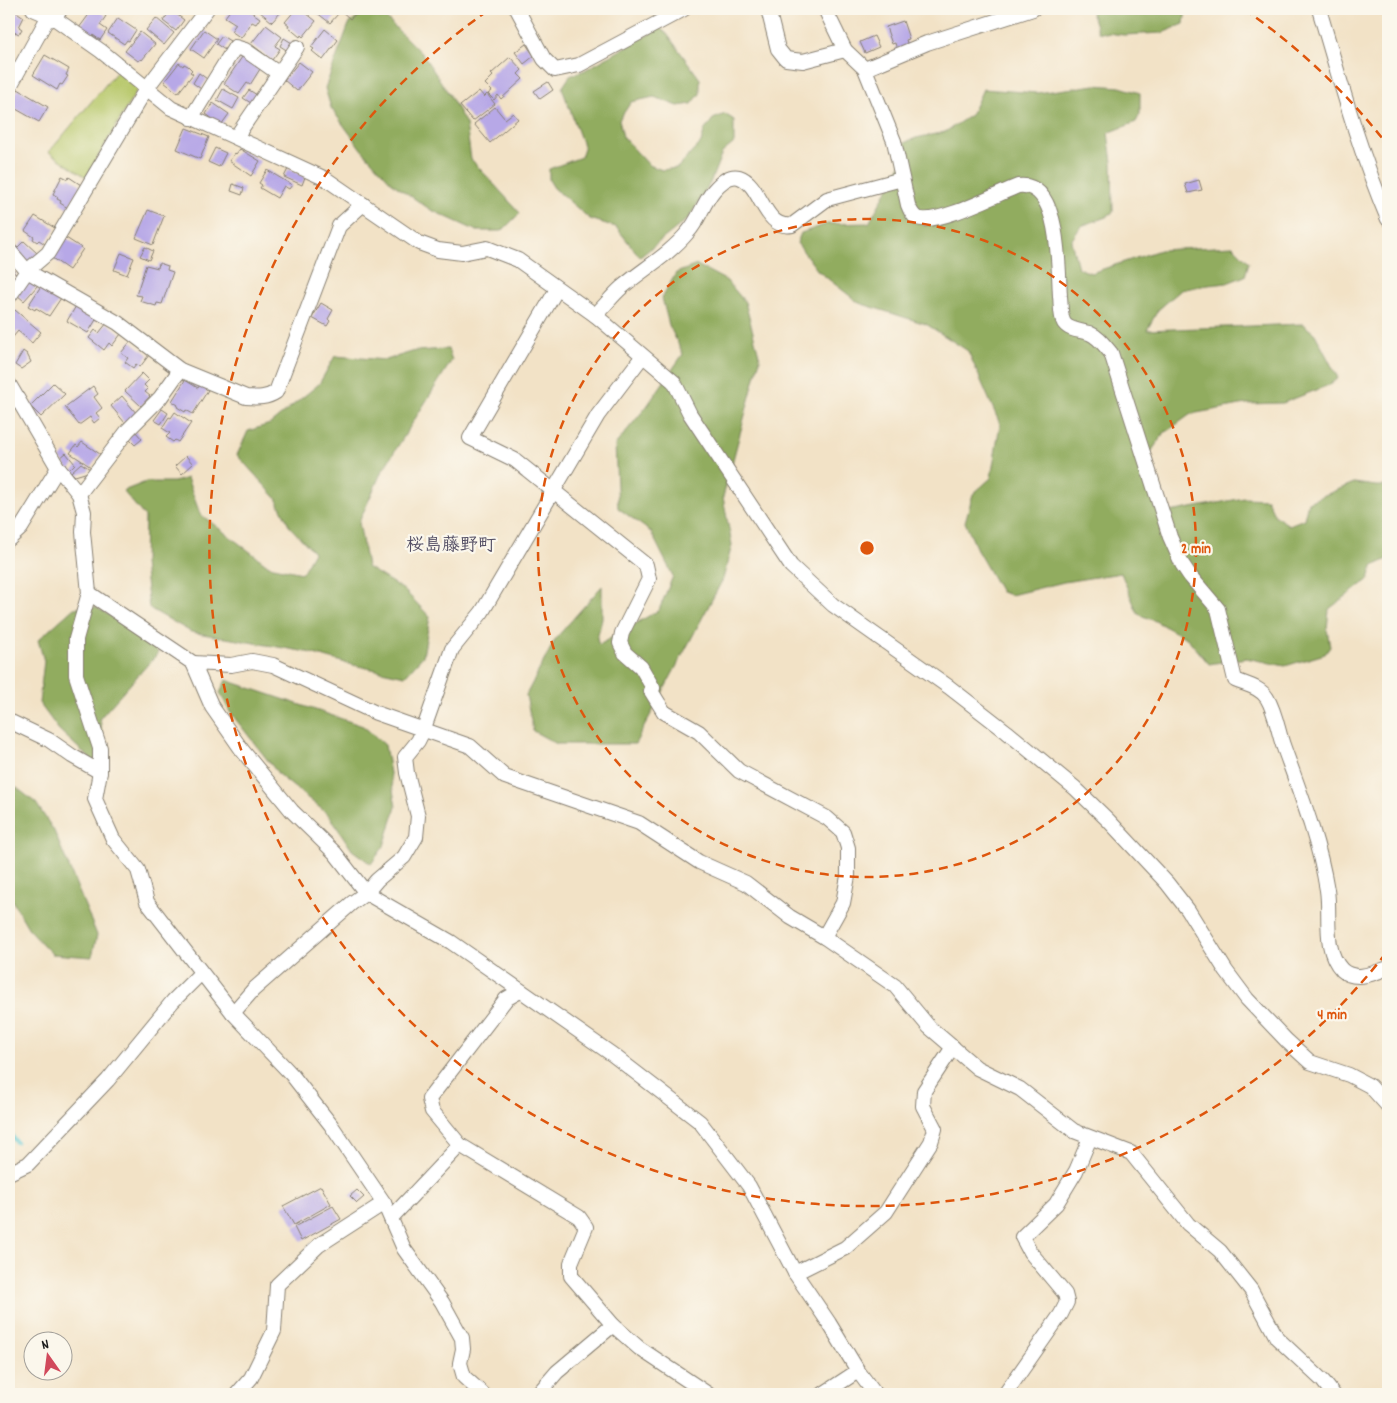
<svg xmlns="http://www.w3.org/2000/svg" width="1397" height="1403" viewBox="0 0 1397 1403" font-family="Dekko,'Klee One',sans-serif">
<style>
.green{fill:#b7c86b;stroke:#6a7244}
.forest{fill:#91ac5f;stroke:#56643e}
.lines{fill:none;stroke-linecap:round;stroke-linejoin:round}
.stream{stroke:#59c6d0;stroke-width:4.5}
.building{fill:#b7a8e7}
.minor-casing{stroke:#877f71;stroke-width:16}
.minor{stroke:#fff;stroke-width:14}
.ring{fill:none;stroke:#de560d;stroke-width:2.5;stroke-dasharray:9 6}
.labels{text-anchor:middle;stroke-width:4.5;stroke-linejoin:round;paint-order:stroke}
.quarter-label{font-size:18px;font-weight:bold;fill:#524d63;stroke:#fbf7ec}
.centre{fill:#de560d;stroke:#fbf7ec;stroke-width:2.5}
.ring-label{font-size:15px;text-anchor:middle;font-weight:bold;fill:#de560d;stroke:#fbf7ec;stroke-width:4.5;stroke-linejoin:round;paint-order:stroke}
</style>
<rect width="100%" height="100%" fill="#fbf7ec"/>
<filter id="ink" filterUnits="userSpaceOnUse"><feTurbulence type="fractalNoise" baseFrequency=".02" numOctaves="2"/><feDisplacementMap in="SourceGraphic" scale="10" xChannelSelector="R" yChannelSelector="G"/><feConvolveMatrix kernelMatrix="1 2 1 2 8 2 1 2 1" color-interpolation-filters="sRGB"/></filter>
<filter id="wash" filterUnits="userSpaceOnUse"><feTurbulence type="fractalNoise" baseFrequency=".0096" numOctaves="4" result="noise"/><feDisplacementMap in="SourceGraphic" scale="20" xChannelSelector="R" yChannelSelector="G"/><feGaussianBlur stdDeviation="1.12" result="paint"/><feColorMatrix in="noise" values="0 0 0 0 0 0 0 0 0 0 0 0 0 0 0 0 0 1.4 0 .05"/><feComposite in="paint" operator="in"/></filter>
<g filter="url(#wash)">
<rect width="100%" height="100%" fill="#f2e2c6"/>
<path class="green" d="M118,70L139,87L86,177L49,152Z"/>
<g class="forest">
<path d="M1090,9H1186L1184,24L1162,33L1124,35L1098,32Z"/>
<path d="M366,11L382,14L423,55L449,94L466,124L471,159L520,213L502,231H477L431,210L393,184L361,149L331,108L325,88L349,24Z"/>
<path d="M660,28L667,34L700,79V94L692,104L678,106L654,97L631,102L619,120L623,137L649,165L662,170L677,168L701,143L704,131L713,119L725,114L734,120V143L722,153L710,183L689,218L640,257L616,227L590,219L554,188L549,180V169L581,157L584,148L562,88L570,76L585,70Z"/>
<path d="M1095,85L1120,87L1140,93V114L1136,122L1108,133L1112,162L1113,212L1106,217L1081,226L1071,241L1078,268L1091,273L1160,250L1233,246L1249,262L1245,276L1227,283L1200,286L1181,290L1158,310L1147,330L1303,324L1315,334L1338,378L1329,385L1283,403L1246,404L1191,414L1163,434L1139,470L1157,510L1170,512L1244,498L1267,499L1275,516L1289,525L1304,519L1308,502L1354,483L1376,486H1388V559L1373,566L1369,579L1329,609L1327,629L1330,647L1325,654L1285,666L1246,658L1209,664L1188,639L1155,621L1138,614L1121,573L1064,582L1011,595L1001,592L978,552L965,522L973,494L991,478L1000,424L968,351L926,324L859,303L818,271L797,243L801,233L827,224L869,223L905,157L904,143L916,138L945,132L971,115L983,89L1037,93Z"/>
<path d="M697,265L727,281L745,302L760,359L723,497L732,545L723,579L635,744H557L533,731L526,695L556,638L602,586V619L597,639L599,645L659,610L673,576L651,532L618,508L615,445L647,406L683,354L669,325L662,298L676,273Z"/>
<path d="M448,349L452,360L381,473L359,522L367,567L404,590L430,617L423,656L405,676L353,665L307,652L191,632L149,608L144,563L145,517L123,491L146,482H174L187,478L200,514L269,566L302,573L314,552L290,527L276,498L237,455L248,431L270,424L319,384L335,356L386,360L415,351Z"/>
<path d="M96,607L153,643L158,653L100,718L103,740L97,765L59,730L39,703L44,661L38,640L74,608Z"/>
<path d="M226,680L363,726L385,745L396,807L384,846L371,864L352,850L329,815L280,776L230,712L220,693Z"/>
<path d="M9,786L17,788L36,803L54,831L97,935L92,957L52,954L30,931L9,895Z"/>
</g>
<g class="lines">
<path class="stream" d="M9,1132L16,1142"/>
</g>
<g id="blocks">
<g class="building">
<path d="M9,9H12L24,17L19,27L22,29L19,34L15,32L10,41L9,40Z"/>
<path d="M93,9H98L106,16L100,25L107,30L100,40L93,35L91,37L79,28Z"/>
<path d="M231,9H247L260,18L256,24L252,22L241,38L231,31L236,24L225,17Z"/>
<path d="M260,9H277L281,12L272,22L259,11Z"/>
<path d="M296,9H301L316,21L303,37L301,35L300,37L288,27L289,25L285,22Z"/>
<path d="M319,9H333L338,14L330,23L316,12Z"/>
<path d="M339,9H361L350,19Z"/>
<path d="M171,10L184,20L176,31L163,21Z"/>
<path d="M118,18L136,30L129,41L127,40L124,44L108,33Z"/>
<path d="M156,18L174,33L164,45L146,30Z"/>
<path d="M903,21L909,39L906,40L908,46L897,50L895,43L892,44L886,27Z"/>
<path d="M266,25L282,37L275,46L280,49L272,60L251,44Z"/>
<path d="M325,29L338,40L323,60L312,51L314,49L311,47Z"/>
<path d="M204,30L217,39L204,58L191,49Z"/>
<path d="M140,32L155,44L142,60L141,59L138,61L125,51Z"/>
<path d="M222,36L230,41L225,50L216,44Z"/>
<path d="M874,36L879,47L865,53L860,42Z"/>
<path d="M284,38L292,43L288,51L280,46Z"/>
<path d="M526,44L534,56L524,64L515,52Z"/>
<path d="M45,55L69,69L66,75L68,76L62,85L60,84L57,90L33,75Z"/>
<path d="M242,57L260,69L250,85L247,83L239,94L224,84Z"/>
<path d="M510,57L522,70L518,74L523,79L501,99L498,95L494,100L488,94L492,91L485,84L493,76L491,74Z"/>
<path d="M299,62L312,72L297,91L284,80Z"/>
<path d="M179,63L183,66L184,64L188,66L192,70L190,72L193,74L178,93L164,82Z"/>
<path d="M199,73L207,79L201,89L193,83Z"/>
<path d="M548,82L553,90L540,99L534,91Z"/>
<path d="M18,89L48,107L39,122L9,105Z"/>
<path d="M223,89L239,98L233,109L217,100Z"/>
<path d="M249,90L257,95L251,103L243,98Z"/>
<path d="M479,91L484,97L487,94L495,104L473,121L460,106Z"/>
<path d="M213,103L229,114L221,125L206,114Z"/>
<path d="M495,107L505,119L513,113L518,119L490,143L474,124Z"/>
<path d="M186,128L209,137L200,159L177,149Z"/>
<path d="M215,148L226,153L219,167L208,162Z"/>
<path d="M240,149L260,161L251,176L229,161L235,153L236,154Z"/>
<path d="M288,169L305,177L302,185L284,177Z"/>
<path d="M267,170L292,185L289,189L284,186L277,198L260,188L262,185L259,183Z"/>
<path d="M62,176L68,179L69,177L81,185L68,208L60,203L61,201L57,199L58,197L53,194Z"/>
<path d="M1199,180L1202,190L1188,193L1185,184Z"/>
<path d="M233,184L244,188L242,195L231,191Z"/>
<path d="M148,210L164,216L153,245L136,238Z"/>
<path d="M35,216L55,228L45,244L39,240L37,242L33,239L34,237L25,231Z"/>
<path d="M66,238L83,249L69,270L52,258Z"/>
<path d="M24,241L38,254L29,264L15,250Z"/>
<path d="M145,247L153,251L149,260L140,256Z"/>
<path d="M121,253L134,258L127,275L114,270Z"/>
<path d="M159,263L168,266L167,270L173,272L162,304L157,303L156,306L140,301L142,296L136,295L146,265L158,268Z"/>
<path d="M9,265L14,270L13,272L16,274L9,284Z"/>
<path d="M29,278L38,285L24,301L17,295Z"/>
<path d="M41,286L61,298L49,316L36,308L35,310L28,306Z"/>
<path d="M321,303L333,310L328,319L330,321L327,326L312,318Z"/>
<path d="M76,306L97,318L88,333L67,321Z"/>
<path d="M15,310L41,332L32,343L18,331L13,337L9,334V316Z"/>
<path d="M107,323L121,334L112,346L109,343L104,350L89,338L95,330L99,333Z"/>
<path d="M131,341L149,355L140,367L136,364L133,368L125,362L128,358L121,353Z"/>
<path d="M23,351L27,354L31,362L21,369L15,365Z"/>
<path d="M142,373L149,380L144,385L148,389L145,392L150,396L141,406L125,391Z"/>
<path d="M185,380L198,388L200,385L208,390L193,414L186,410L185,412L177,407L178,405L172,401Z"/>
<path d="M53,383L65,394L41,417L30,406Z"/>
<path d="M93,386L98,394L94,397L102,408L96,413L100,418L94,423L90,417L79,425L65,407Z"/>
<path d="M122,396L137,414L125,423L111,406Z"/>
<path d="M162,409L168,413L161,424L154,420Z"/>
<path d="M175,412L191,423L178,442L175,440L173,442L166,437L170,433L162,428L169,417L171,418Z"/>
<path d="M135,431L142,439L135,445L128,438Z"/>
<path d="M82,442L100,454L91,467L70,453L76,445L78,447Z"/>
<path d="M66,453L75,464L69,470L60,458Z"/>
<path d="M186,456L193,464L182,474L175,466Z"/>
<path d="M81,463L90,469L88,472L75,476L71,472Z"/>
<path d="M321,1186L331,1204L294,1225L283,1206Z"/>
<path d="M357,1190L364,1197L357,1203L350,1196Z"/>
<path d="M333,1206L341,1219L301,1241L294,1227Z"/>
</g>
</g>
</g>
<g filter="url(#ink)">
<use href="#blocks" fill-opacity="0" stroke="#877f71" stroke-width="1"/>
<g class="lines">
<g class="minor-casing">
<g id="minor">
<path d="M33,9L54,18L101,51L171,108L326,179L419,243L438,250L462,253L487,248L518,260L595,315L674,382L690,414L791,566L833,605L949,687L1007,732L1075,788L1108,820L1167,883L1188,910L1226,971L1247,999L1287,1041L1310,1062L1349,1075L1370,1086L1388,1106"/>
<path d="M517,9L544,59L555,70L579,65L684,9"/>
<path d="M768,9L778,49L786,59L803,61L845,50"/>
<path d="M825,9L845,50L865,69L894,141L908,205C910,210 912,215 917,218C936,226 997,194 1018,186C1061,180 1058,268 1060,296C1061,304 1060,316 1064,323C1070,331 1080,330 1089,333C1099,337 1104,345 1111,353L1170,537L1182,564L1190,576L1218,609L1235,680C1247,685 1260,687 1267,698C1276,713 1278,732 1284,748C1301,795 1319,841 1327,890C1331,915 1322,949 1342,970C1355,982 1374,973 1388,968"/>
<path d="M1319,9C1340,80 1359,151 1388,219"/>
<path d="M865,69L927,43L1033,9"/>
<path d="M9,88L46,21L54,18L61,9"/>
<path d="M191,118L235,47L245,50L278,73"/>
<path d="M236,137L297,47"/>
<path d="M9,250L27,271L118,323L180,370L246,397C258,398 267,398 276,392L339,226L363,204"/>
<path d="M557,289L470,438L515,460L646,565L649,579L622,633L620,643L625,653L641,667L653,688L651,691L664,712L699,732L739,771L827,818L843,832L848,848V876L843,903L824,937"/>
<path d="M9,297L27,271L48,253L146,89L207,9"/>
<path d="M595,315C604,307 612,296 621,288C643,269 669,255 688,232C699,220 703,203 714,190C720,183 729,174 739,177C762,184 763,230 792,225L827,199L902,179"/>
<path d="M9,384L58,468L79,494L84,512L83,532L89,593L76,639V675L100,748V772L95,799L113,839L138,870L147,902L233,1013L292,1075L331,1125L384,1203L404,1249L442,1302L462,1338L463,1349L460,1363L464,1377L483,1394"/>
<path d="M79,494L128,430L160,398L180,370"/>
<path d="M9,539L21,528L58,468"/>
<path d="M89,593L193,663L212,707L242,750L292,811L335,853L366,893L451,942L613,1055L700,1122L749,1186L795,1273L829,1323L858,1371L875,1394"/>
<path d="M193,663L231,665L252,661L273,665L376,713L470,746L505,777L639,823L699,862L746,883L790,917L824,937L895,986L929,1027L977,1068L1020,1089L1074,1131L1131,1153L1188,1224L1220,1251L1251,1290L1277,1338L1323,1381L1333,1394"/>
<path d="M9,721L49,740L72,756L100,772"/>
<path d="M520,991L506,999L429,1099L432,1111L460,1145L579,1217L586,1227L571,1263V1276L613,1325L639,1348L708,1394"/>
<path d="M233,1013L253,990L352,903L366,893L377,880L404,857L416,837L418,816L407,773L405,757L418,741L423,731L452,649L482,612L598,415L642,357"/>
<path d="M9,1173L28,1164L108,1080L173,1001L201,973"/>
<path d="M391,1218L460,1145"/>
<path d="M795,1273L845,1248L886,1212L931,1142L935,1129L923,1106L924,1091L953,1047"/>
<path d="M237,1394L251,1378L274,1331L277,1285L319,1245L384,1203"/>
<path d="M538,1394L557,1372L613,1325"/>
<path d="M823,1394L858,1371"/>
<path d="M1005,1394L1061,1314L1067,1302L1065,1294L1030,1252L1022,1237L1056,1204L1076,1171L1090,1138"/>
</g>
</g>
<use href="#minor" class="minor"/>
</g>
</g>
<g class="ring">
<circle cx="867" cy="548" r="329"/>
<path d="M1386 953A658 658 0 1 1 490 9M1244 9A658 658 0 0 1 1386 143"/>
</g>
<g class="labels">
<g class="quarter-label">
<text x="451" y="550">桜島藤野町</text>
</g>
</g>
<circle cx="867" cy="548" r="8" class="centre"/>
<g class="ring-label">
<text x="1196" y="553">2 min</text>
<text x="1332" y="1019">4 min</text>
</g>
<rect width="1397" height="1403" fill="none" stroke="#fbf7ec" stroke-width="30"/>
<g transform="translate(48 1356) rotate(346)"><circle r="24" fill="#fbf7ec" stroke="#a29f99"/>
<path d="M0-4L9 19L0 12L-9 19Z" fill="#d1495b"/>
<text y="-8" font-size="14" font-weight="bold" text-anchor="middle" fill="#1c1c1c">N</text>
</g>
</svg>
